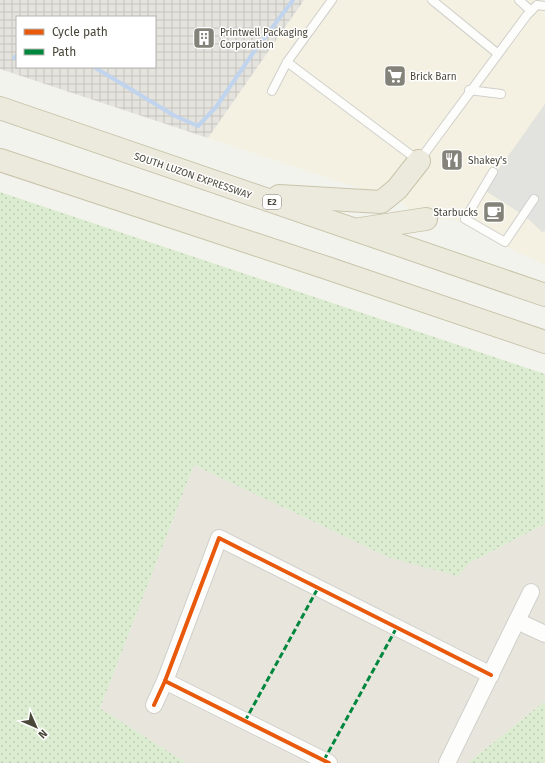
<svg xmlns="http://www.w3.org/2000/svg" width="545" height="763" viewBox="0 0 545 763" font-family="'Fira Sans',sans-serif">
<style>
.residential{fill:#e7e5dc}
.commercial{fill:#f4f1e2}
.industrial{fill:url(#industrial-grid);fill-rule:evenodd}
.grass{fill:url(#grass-dots)}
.parking{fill:#e2e2de}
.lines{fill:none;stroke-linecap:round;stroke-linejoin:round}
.stream{stroke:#c1d4ee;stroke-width:4}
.service-casing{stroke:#d1d0cb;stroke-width:10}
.minor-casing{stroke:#d1d0cb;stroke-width:18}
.motorway-casing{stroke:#c9c4ab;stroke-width:24}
.service{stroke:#fdfdfc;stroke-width:8}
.minor{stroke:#fdfdfc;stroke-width:16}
.motorway{stroke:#eceadc;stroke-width:22}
.quiet{stroke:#00873e;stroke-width:3;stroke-dasharray:6 3;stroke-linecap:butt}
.cycleway-casing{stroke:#fff;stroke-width:6}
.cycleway{stroke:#e8590c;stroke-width:4}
.labels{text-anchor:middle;stroke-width:3;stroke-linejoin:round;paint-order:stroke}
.shield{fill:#fff;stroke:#807e75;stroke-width:1}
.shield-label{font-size:9px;font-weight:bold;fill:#49463a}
.poi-label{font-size:10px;fill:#49463a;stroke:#fff;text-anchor:start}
.street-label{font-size:10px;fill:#49463a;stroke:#fff}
</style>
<defs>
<pattern id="industrial-grid" width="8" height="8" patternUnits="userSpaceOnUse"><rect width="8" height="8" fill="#e5e3de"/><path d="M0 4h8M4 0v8" fill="none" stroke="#c6c4bf"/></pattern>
<pattern id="grass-dots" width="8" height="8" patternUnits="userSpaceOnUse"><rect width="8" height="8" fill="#dbecd0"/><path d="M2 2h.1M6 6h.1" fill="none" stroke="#bdccb3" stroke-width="1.8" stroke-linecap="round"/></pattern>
</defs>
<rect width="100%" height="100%" fill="#f3f3ee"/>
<path class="residential" d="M194,465L390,558L469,563L545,524V701L468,763H186L100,708Z"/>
<path class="commercial" d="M304,0H545V265L496,242L456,220L426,219L400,202L208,138Z"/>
<path class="industrial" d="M0,0H304L208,138L0,69ZM17,17H155V67H17Z"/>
<g class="grass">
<path d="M0,192L545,374V524L469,563L458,576L390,558L194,465L100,708L186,763H0Z"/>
<path d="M545,701V763H468Z"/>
</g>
<path class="parking" d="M545,104V231L542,232L525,216L484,190Z"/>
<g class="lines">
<g class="stream">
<path d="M14,58L17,55"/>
<path d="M94,67L175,116L198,126L216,107L253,53L293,0"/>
</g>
<g class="service-casing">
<g id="service">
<path d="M432,0L497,53"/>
<path d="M519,0L531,11"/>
<path d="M287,62L419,161L527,15L537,5L545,6"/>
<path d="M469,90L501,94"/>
<path d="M272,91L287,62L332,0"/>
<path d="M493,172L465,219L505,242L534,199"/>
</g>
</g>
<g class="minor-casing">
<g id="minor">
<path d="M517,621L545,634"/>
<path d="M165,681L329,763"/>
<path d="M154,705L165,681L219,538L491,675"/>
<path d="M447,763L531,592"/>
</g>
</g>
<g class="motorway-casing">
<g id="motorway">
<path d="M0,108L545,295"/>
<path d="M0,160L327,268L545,342"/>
<path d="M279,196L381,202L397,189L419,161"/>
<path d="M360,229L426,219"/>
</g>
</g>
<use href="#service" class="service"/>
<use href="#minor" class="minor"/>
<use href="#motorway" class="motorway"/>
<g class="quiet">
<path d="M245,721L318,588"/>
<path d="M324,760L397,627"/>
</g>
<g class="cycleway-casing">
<g id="cycleway">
<path d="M165,681L329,763"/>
<path d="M154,705L165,681L219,538L491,675"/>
</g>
</g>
<use href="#cycleway" class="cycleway"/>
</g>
<defs>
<g id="building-square" transform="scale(1.15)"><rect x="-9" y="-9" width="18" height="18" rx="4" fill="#848379" stroke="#fff"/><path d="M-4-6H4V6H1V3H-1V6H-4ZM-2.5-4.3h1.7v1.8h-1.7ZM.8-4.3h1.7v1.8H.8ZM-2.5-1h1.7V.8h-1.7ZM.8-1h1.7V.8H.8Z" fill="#fff"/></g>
<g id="supermarket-square" transform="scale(1.15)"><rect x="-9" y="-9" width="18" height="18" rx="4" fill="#848379" stroke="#fff"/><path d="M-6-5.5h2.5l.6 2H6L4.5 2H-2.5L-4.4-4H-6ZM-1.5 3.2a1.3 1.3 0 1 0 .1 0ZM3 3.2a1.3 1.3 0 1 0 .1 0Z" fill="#fff"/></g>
<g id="restaurant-square" transform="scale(1.15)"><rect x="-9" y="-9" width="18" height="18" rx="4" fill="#848379" stroke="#fff"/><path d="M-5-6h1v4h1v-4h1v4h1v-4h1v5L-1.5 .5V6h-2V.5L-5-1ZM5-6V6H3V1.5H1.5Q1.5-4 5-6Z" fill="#fff"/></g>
<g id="cafe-square" transform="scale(1.15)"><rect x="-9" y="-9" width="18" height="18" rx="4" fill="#848379" stroke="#fff"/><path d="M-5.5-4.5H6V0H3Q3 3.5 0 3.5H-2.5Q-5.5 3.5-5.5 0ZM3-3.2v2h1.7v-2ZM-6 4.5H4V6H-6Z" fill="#fff"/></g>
</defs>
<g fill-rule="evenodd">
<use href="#building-square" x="204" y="38"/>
<use href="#supermarket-square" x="395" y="76"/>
<use href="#restaurant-square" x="452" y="160"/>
<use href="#cafe-square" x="494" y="212"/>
</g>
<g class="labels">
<rect class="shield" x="263" y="195" width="18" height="14" rx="3"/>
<g class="shield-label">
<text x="272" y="205">E2</text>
</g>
<g class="poi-label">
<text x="220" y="36">Printwell Packaging<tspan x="220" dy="12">Corporation</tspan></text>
<text x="410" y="80">Brick Barn</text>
<text x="468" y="164">Shakey's</text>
<text x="478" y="216" text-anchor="end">Starbucks</text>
</g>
<g class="street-label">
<text transform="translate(193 175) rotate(19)" y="4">SOUTH LUZON EXPRESSWAY</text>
</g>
</g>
<rect x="16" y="16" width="140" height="52" fill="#ffffff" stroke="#b6b5b0"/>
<rect x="24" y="29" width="20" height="6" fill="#e8590c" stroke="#b6b5b0"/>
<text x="52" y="36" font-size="12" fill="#49463a">Cycle path</text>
<rect x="24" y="49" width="20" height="6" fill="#00873e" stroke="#b6b5b0"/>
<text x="52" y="56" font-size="12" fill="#49463a">Path</text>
<g transform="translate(36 727) rotate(135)" stroke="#ffffff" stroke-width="3" paint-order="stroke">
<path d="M0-3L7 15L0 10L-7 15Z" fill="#49463a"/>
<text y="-6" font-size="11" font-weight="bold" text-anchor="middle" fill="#49463a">N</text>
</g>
</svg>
